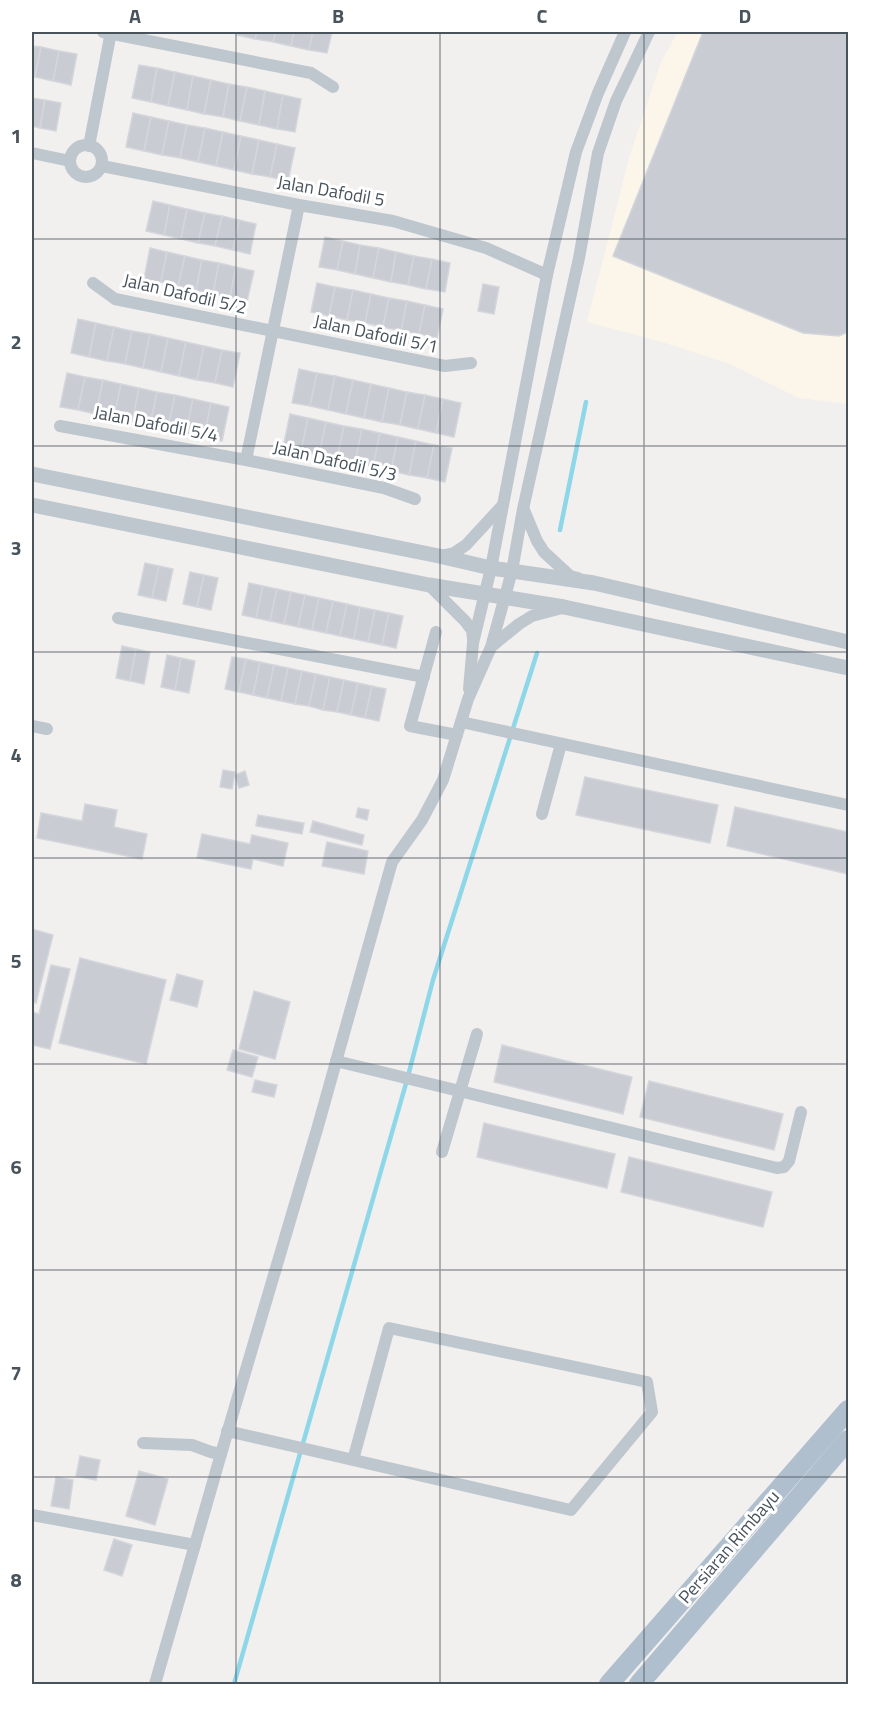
<svg xmlns="http://www.w3.org/2000/svg" width="880" height="1716" viewBox="0 0 880 1716" font-family="'Titillium Web',sans-serif">
<style>
.commercial{fill:#fbf6e9}
.lines{fill:none;stroke-linecap:round;stroke-linejoin:round}
.stream{stroke:#8ed7e9;stroke-width:4.5}
.building{fill:#c9ccd2;stroke:#d3d6db;stroke-width:1.5}
.minor{stroke:#bec7ce;stroke-width:12}
.tertiary{stroke:#bec7ce;stroke-width:15}
.primary{stroke:#b0bfcd;stroke-width:20}
.grid{fill:none;stroke:#48535c;stroke-width:1.5;stroke-opacity:0.55}
.labels{text-anchor:middle;stroke-width:6;stroke-linejoin:round;paint-order:stroke}
.street-label{font-size:18px;fill:#48535c;stroke:#fff}
.neatline{fill:none;stroke:#48535c;stroke-width:2}
.grid-label{font-size:20px;text-anchor:middle;font-weight:bold;fill:#48535c}
</style>
<rect width="100%" height="100%" fill="#f2efef"/>
<path class="commercial" d="M678,32H848V404L799,398L730,364L662,342L587,322L630,155L661,62Z"/>
<g class="lines">
<g class="stream">
<path d="M560,530L586,402"/>
<path d="M234,1684L407,1080L433,980L537,653"/>
</g>
</g>
<g class="building">
<path d="M238,32H257L255,39L237,35Z"/>
<path d="M257,32H276L273,42L255,39Z"/>
<path d="M276,32H294L291,46L273,42Z"/>
<path d="M294,32H313L309,50L291,46Z"/>
<path d="M313,32H332L327,53L309,50Z"/>
<path d="M703,32H848V332L839,336L803,333L613,256Z"/>
<path d="M32,46L41,47L35,77H32Z"/>
<path d="M41,47L59,51L53,81L35,77Z"/>
<path d="M59,51L77,54L71,85L53,81Z"/>
<path d="M139,65L157,68L151,102L132,98Z"/>
<path d="M157,68L175,72L168,106L151,102Z"/>
<path d="M175,72L193,76L187,110L168,106Z"/>
<path d="M193,76L211,80L204,114L187,110Z"/>
<path d="M211,80L229,84L223,117L204,114Z"/>
<path d="M229,84L247,87L240,121L223,117Z"/>
<path d="M247,87L265,91L259,125L240,121Z"/>
<path d="M265,91L283,95L277,129L259,125Z"/>
<path d="M283,95L301,99L295,132L277,129Z"/>
<path d="M32,98L45,100L40,128L32,126Z"/>
<path d="M45,100L61,103L56,131L40,128Z"/>
<path d="M133,113L151,117L144,151L126,147Z"/>
<path d="M151,117L169,121L162,155L144,151Z"/>
<path d="M169,121L187,125L180,158L162,155Z"/>
<path d="M187,125L205,128L198,162L180,158Z"/>
<path d="M205,128L223,132L216,166L198,162Z"/>
<path d="M223,132L241,136L234,170L216,166Z"/>
<path d="M241,136L259,140L252,174L234,170Z"/>
<path d="M259,140L277,144L270,177L252,174Z"/>
<path d="M277,144L295,148L288,181L270,177Z"/>
<path d="M153,201L170,205L164,235L146,231Z"/>
<path d="M170,205L187,209L181,239L164,235Z"/>
<path d="M187,209L205,213L198,243L181,239Z"/>
<path d="M205,213L222,216L215,246L198,243Z"/>
<path d="M222,216L239,220L233,250L215,246Z"/>
<path d="M239,220L256,224L250,254L233,250Z"/>
<path d="M325,237L343,241L337,270L319,267Z"/>
<path d="M343,241L360,245L355,274L337,270Z"/>
<path d="M360,245L379,248L373,278L355,274Z"/>
<path d="M150,248L167,252L161,282L144,279Z"/>
<path d="M379,248L396,252L391,282L373,278Z"/>
<path d="M167,252L185,256L178,286L161,282Z"/>
<path d="M396,252L414,256L408,285L391,282Z"/>
<path d="M185,256L202,260L196,290L178,286Z"/>
<path d="M414,256L432,259L426,289L408,285Z"/>
<path d="M432,259L450,263L445,292L426,289Z"/>
<path d="M202,260L219,263L213,294L196,290Z"/>
<path d="M219,263L236,267L230,297L213,294Z"/>
<path d="M236,267L254,271L247,301L230,297Z"/>
<path d="M317,283L335,287L329,316L311,312Z"/>
<path d="M483,284L499,287L494,314L478,311Z"/>
<path d="M335,287L353,290L347,320L329,316Z"/>
<path d="M353,290L371,294L365,323L347,320Z"/>
<path d="M371,294L389,298L383,327L365,323Z"/>
<path d="M389,298L407,301L401,331L383,327Z"/>
<path d="M407,301L425,305L419,334L401,331Z"/>
<path d="M425,305L443,309L437,338L419,334Z"/>
<path d="M78,319L96,323L89,357L71,353Z"/>
<path d="M96,323L114,327L107,361L89,357Z"/>
<path d="M114,327L132,331L125,364L107,361Z"/>
<path d="M132,331L150,334L143,368L125,364Z"/>
<path d="M150,334L168,338L161,372L143,368Z"/>
<path d="M168,338L186,342L179,376L161,372Z"/>
<path d="M186,342L204,346L197,380L179,376Z"/>
<path d="M204,346L222,350L215,383L197,380Z"/>
<path d="M222,350L240,353L233,387L215,383Z"/>
<path d="M299,369L317,373L310,406L292,403Z"/>
<path d="M67,373L85,377L78,410L60,407Z"/>
<path d="M317,373L335,376L328,410L310,406Z"/>
<path d="M335,376L353,380L346,414L328,410Z"/>
<path d="M85,377L103,380L96,414L78,410Z"/>
<path d="M103,380L121,384L114,418L96,414Z"/>
<path d="M353,380L371,384L364,418L346,414Z"/>
<path d="M121,384L139,388L132,422L114,418Z"/>
<path d="M371,384L389,388L382,422L364,418Z"/>
<path d="M139,388L157,392L150,425L132,422Z"/>
<path d="M389,388L407,392L400,425L382,422Z"/>
<path d="M157,392L175,395L168,429L150,425Z"/>
<path d="M407,392L425,395L418,429L400,425Z"/>
<path d="M175,395L193,399L186,433L168,429Z"/>
<path d="M425,395L443,399L436,433L418,429Z"/>
<path d="M193,399L211,403L204,437L186,433Z"/>
<path d="M443,399L461,403L454,437L436,433Z"/>
<path d="M211,403L229,407L222,441L204,437Z"/>
<path d="M290,414L308,418L301,452L283,448Z"/>
<path d="M308,418L326,422L319,456L301,452Z"/>
<path d="M326,422L344,426L337,459L319,456Z"/>
<path d="M344,426L362,429L355,463L337,459Z"/>
<path d="M362,429L380,433L373,467L355,463Z"/>
<path d="M380,433L398,437L391,471L373,467Z"/>
<path d="M398,437L416,441L409,475L391,471Z"/>
<path d="M416,441L434,445L427,478L409,475Z"/>
<path d="M434,445L452,448L445,482L427,478Z"/>
<path d="M145,563L159,566L152,598L138,595Z"/>
<path d="M159,566L173,569L166,601L152,598Z"/>
<path d="M190,572L204,575L197,607L183,604Z"/>
<path d="M204,575L218,578L211,610L197,607Z"/>
<path d="M249,583L263,586L256,618L242,615Z"/>
<path d="M263,586L277,589L270,621L256,618Z"/>
<path d="M277,589L291,592L284,624L270,621Z"/>
<path d="M291,592L305,595L298,627L284,624Z"/>
<path d="M305,595L319,598L312,630L298,627Z"/>
<path d="M319,598L333,601L326,633L312,630Z"/>
<path d="M333,601L347,604L340,636L326,633Z"/>
<path d="M347,604L360,607L354,639L340,636Z"/>
<path d="M360,607L375,610L368,642L354,639Z"/>
<path d="M375,610L389,613L382,645L368,642Z"/>
<path d="M389,613L403,616L396,648L382,645Z"/>
<path d="M122,646L136,649L130,681L116,678Z"/>
<path d="M136,649L150,652L144,684L130,681Z"/>
<path d="M167,655L181,658L175,690L161,687Z"/>
<path d="M232,657L246,659L239,692L225,689Z"/>
<path d="M181,658L195,661L189,693L175,690Z"/>
<path d="M246,659L260,662L253,695L239,692Z"/>
<path d="M260,662L274,665L267,698L253,695Z"/>
<path d="M274,665L288,668L281,701L267,698Z"/>
<path d="M288,668L302,671L295,704L281,701Z"/>
<path d="M302,671L316,674L309,706L295,704Z"/>
<path d="M316,674L330,677L323,710L309,706Z"/>
<path d="M330,677L344,680L337,712L323,710Z"/>
<path d="M344,680L358,683L351,715L337,712Z"/>
<path d="M358,683L372,686L365,718L351,715Z"/>
<path d="M372,686L386,689L379,721L365,718Z"/>
<path d="M223,770L235,772L232,789L220,787Z"/>
<path d="M245,771L249,785L239,788L235,775Z"/>
<path d="M585,777L718,805L710,843L576,815Z"/>
<path d="M85,804L117,810L114,827L147,834L142,859L37,838L41,813L82,821Z"/>
<path d="M735,807L848,832V874L727,846Z"/>
<path d="M358,808L369,810L367,820L356,817Z"/>
<path d="M258,815L304,823L302,834L256,826Z"/>
<path d="M313,821L364,835L362,845L310,832Z"/>
<path d="M202,834L250,844L252,835L288,843L283,866L253,859L251,869L197,858Z"/>
<path d="M327,842L368,851L364,874L322,866Z"/>
<path d="M32,929L53,935L36,1003L32,1002Z"/>
<path d="M80,958L166,980L146,1064L59,1043Z"/>
<path d="M51,965L70,969L50,1049L32,1045V1012L39,1014Z"/>
<path d="M177,974L203,981L197,1007L170,1000Z"/>
<path d="M254,991L290,1002L275,1059L239,1049Z"/>
<path d="M502,1045L632,1077L623,1114L494,1082Z"/>
<path d="M233,1050L258,1057L252,1077L227,1070Z"/>
<path d="M255,1080L277,1085L274,1097L252,1092Z"/>
<path d="M649,1081L783,1114L774,1150L640,1117Z"/>
<path d="M484,1123L615,1154L607,1188L477,1157Z"/>
<path d="M629,1157L772,1192L763,1227L621,1192Z"/>
<path d="M80,1456L100,1460L96,1480L76,1476Z"/>
<path d="M139,1471L168,1479L155,1525L126,1516Z"/>
<path d="M56,1477L73,1480L69,1509L51,1506Z"/>
<path d="M114,1539L132,1545L122,1576L104,1570Z"/>
</g>
<g class="lines">
<g class="minor">
<path d="M103,32L311,73L333,87"/>
<circle cx="86" cy="161" r="16"/>
<path d="M89,146L111,32"/>
<path d="M32,153L70,161"/>
<path d="M102,166L299,205L393,221L486,248L547,275"/>
<path d="M93,283L115,299L445,366L471,363"/>
<path d="M60,426L246,460L384,488L415,499"/>
<path d="M246,460L299,205"/>
<path d="M524,510L537,541L544,552L570,576L578,578"/>
<path d="M440,556L454,553L466,545L502,506"/>
<path d="M429,585L465,621L472,630L473,639"/>
<path d="M118,618L424,677"/>
<path d="M436,632L410,726L457,735"/>
<path d="M492,646L519,624L532,616L562,608"/>
<path d="M469,689L473,643L491,568L547,275L576,152L598,93L625,32"/>
<path d="M461,722L848,805"/>
<path d="M32,726L47,729"/>
<path d="M542,814L561,744"/>
<path d="M336,1061L777,1168L784,1167L789,1161L801,1112"/>
<path d="M442,1152L477,1034"/>
<path d="M227,1431C342,1458 457,1484 571,1510L652,1412L647,1382L389,1328L353,1460"/>
<path d="M143,1443L192,1445L211,1452L221,1454"/>
<path d="M32,1515L195,1545"/>
<path d="M155,1684L221,1454L318,1126L392,862L422,820L443,780L468,699L491,647L512,571L523,509L579,258L598,153L616,101L649,32"/>
</g>
<g class="tertiary">
<path d="M32,474L439,556L491,568L594,583L848,642"/>
<path d="M32,505L429,585L564,607L848,668"/>
</g>
<g class="primary">
<path d="M609,1684L848,1410"/>
<path d="M639,1684L848,1440"/>
</g>
</g>
<path class="grid" d="M236,32V1684M440,32V1684M644,32V1684M32,239H848M32,446H848M32,652H848M32,858H848M32,1064H848M32,1270H848M32,1477H848"/>
<g class="labels">
<g class="street-label">
<text transform="translate(331 191) rotate(10)" y="6">Jalan Dafodil 5</text>
<text transform="translate(185 294) rotate(13)" y="6">Jalan Dafodil 5/2</text>
<text transform="translate(376 334) rotate(12)" y="6">Jalan Dafodil 5/1</text>
<text transform="translate(156 424) rotate(11)" y="6">Jalan Dafodil 5/4</text>
<text transform="translate(335 461) rotate(13)" y="6">Jalan Dafodil 5/3</text>
<text transform="translate(729 1547) rotate(-49)" y="6">Persiaran Rimbayu</text>
</g>
</g>
<rect width="880" height="1716" fill="none" stroke="#ffffff" stroke-width="66"/>
<rect x="33" y="33" width="814" height="1650" class="neatline"/>
<g class="grid-label">
<text x="135" y="23">A</text>
<text x="338" y="23">B</text>
<text x="542" y="23">C</text>
<text x="745" y="23">D</text>
<text x="16" y="143">1</text>
<text x="16" y="349">2</text>
<text x="16" y="555">3</text>
<text x="16" y="762">4</text>
<text x="16" y="968">5</text>
<text x="16" y="1174">6</text>
<text x="16" y="1380">7</text>
<text x="16" y="1587">8</text>
</g>
</svg>
